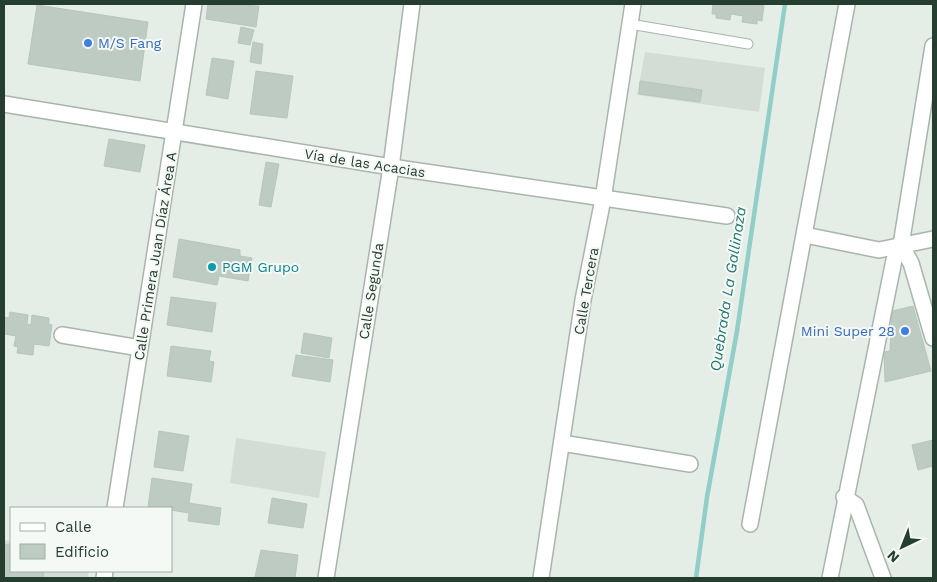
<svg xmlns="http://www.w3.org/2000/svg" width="937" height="582" viewBox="0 0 937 582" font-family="'Work Sans',sans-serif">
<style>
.built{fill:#d3ddd6}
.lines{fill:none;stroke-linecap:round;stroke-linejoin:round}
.stream{stroke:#91cec7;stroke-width:4.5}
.building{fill:#bdcbc2;stroke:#b7c6bc}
.lane-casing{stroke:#a8b5ac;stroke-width:11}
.street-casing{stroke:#a8b5ac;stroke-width:18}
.lane{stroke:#fff;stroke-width:9}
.street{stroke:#fff;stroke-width:15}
.shop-dot{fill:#3f7fe0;stroke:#f5f9f6;stroke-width:2}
.culture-dot{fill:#0f9aa8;stroke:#f5f9f6;stroke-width:2}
.labels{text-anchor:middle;stroke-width:4;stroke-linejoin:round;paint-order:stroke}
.shop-label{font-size:14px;fill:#366cbe;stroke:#f5f9f6;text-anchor:start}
.street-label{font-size:14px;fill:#253e30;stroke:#f5f9f6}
.culture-label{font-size:14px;fill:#0d838f;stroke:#f5f9f6;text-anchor:start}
.water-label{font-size:15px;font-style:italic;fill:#22766e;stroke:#f5f9f6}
</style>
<rect width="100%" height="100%" fill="#e5ede7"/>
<g class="built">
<path d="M645,52L765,68L759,112L637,95Z"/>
<path d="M236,438L326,452L319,498L230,483Z"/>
<path d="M4,540L11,541V571H89L88,578H4Z"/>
</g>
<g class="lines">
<path class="stream" d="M696,578L707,497L737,331L785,4"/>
</g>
<g class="building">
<path d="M208,4L259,6L256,27L206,19Z"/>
<path d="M713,4H760L764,6L762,21L757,20V24L742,22L743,16L731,14L730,20L716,18V14H712Z"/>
<path d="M37,5L148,22L140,81L28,64Z"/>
<path d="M241,27L254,30L250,45L238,43Z"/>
<path d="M253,42L263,44L261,64L250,62Z"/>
<path d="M212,58L234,61L228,99L206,95Z"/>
<path d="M256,71L293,76L287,118L250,114Z"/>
<path d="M640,81L702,90L700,102L639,94Z"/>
<path d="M109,139L145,145L140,172L104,166Z"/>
<path d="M266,162L279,164L271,207L259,205Z"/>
<path d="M179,239L240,250V256L252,258L248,281L219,276L217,285L173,277Z"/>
<path d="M171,297L216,303L212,332L167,325Z"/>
<path d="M913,306L931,371L885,382L884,352L890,351L892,311Z"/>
<path d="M10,312L28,315L27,324L31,325L32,315L49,318V324L52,325L49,346L34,344L33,355L17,353L18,347L14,346L16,336L4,334V317L9,318Z"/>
<path d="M304,333L332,338L329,358L301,353Z"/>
<path d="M171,346L211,351L209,361L214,362L211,382L167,376Z"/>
<path d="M296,355L333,360L330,382L292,376Z"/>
<path d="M159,431L189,436L183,471L154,467Z"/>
<path d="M933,440V466L918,470L912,445Z"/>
<path d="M152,478L192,484L189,503L221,508L219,525L188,521L189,513L171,510V508L148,507Z"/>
<path d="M272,498L307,504L303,528L268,523Z"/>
<path d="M4,544L11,545V571H44L43,578H4Z"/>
<path d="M261,550L298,555L295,578L255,577Z"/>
</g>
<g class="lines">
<g class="lane-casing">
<path id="lane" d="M630,24L748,44"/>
</g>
<g class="street-casing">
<g id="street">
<path d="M4,104L391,167L727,216"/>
<path d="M805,235L879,250L933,239"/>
<path d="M901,245L911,263L933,338"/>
<path d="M62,335L140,348"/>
<path d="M562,443L690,464"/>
<path d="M844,497L856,505L883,578"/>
<path d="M115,508L194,4"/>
<path d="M750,524C781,350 815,177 847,4"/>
<path d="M104,578L105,571"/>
<path d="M326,578L391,167L412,4"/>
<path d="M541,578L583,300L603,199L633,4"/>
<path d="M830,578L894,260L901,245L933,46"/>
</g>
</g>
<use href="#lane" class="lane"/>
<use href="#street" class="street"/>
</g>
<g class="shop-dot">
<circle cx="88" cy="43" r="5"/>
<circle cx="905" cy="331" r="5"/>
</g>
<circle class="culture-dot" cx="212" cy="267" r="5"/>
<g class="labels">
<g class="shop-label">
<text x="98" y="48">M/S Fang</text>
<text x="895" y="336" text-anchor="end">Mini Super 28</text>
</g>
<g class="street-label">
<text transform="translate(365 163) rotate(9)" y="5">Vía de las Acacias</text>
<text transform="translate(155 256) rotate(-81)" y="5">Calle Primera Juan Díaz Área A</text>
<text transform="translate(371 291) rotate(-81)" y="5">Calle Segunda</text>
<text transform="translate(586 291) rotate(-80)" y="5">Calle Tercera</text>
</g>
<g class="culture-label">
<text x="222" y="272">PGM Grupo</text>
</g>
<g class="water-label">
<text transform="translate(728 289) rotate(-81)" y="5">Quebrada La Gallinaza</text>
</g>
</g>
<rect width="937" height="582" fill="none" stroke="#253e30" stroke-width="10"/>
<rect x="10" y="507" width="162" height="65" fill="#f5f9f6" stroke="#a2aea7"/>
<rect x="20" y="523" width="25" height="8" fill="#ffffff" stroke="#a2aea7"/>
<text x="55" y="532" font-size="15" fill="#253e30">Calle</text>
<rect x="20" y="544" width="25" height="15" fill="#bdcbc2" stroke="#a2aea7"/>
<text x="55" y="557" font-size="15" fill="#253e30">Edificio</text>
<g transform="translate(902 547) rotate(223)" stroke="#f5f9f6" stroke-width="4" paint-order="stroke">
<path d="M0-4L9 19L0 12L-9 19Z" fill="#253e30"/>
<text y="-8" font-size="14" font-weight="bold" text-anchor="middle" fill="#253e30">N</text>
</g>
</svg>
